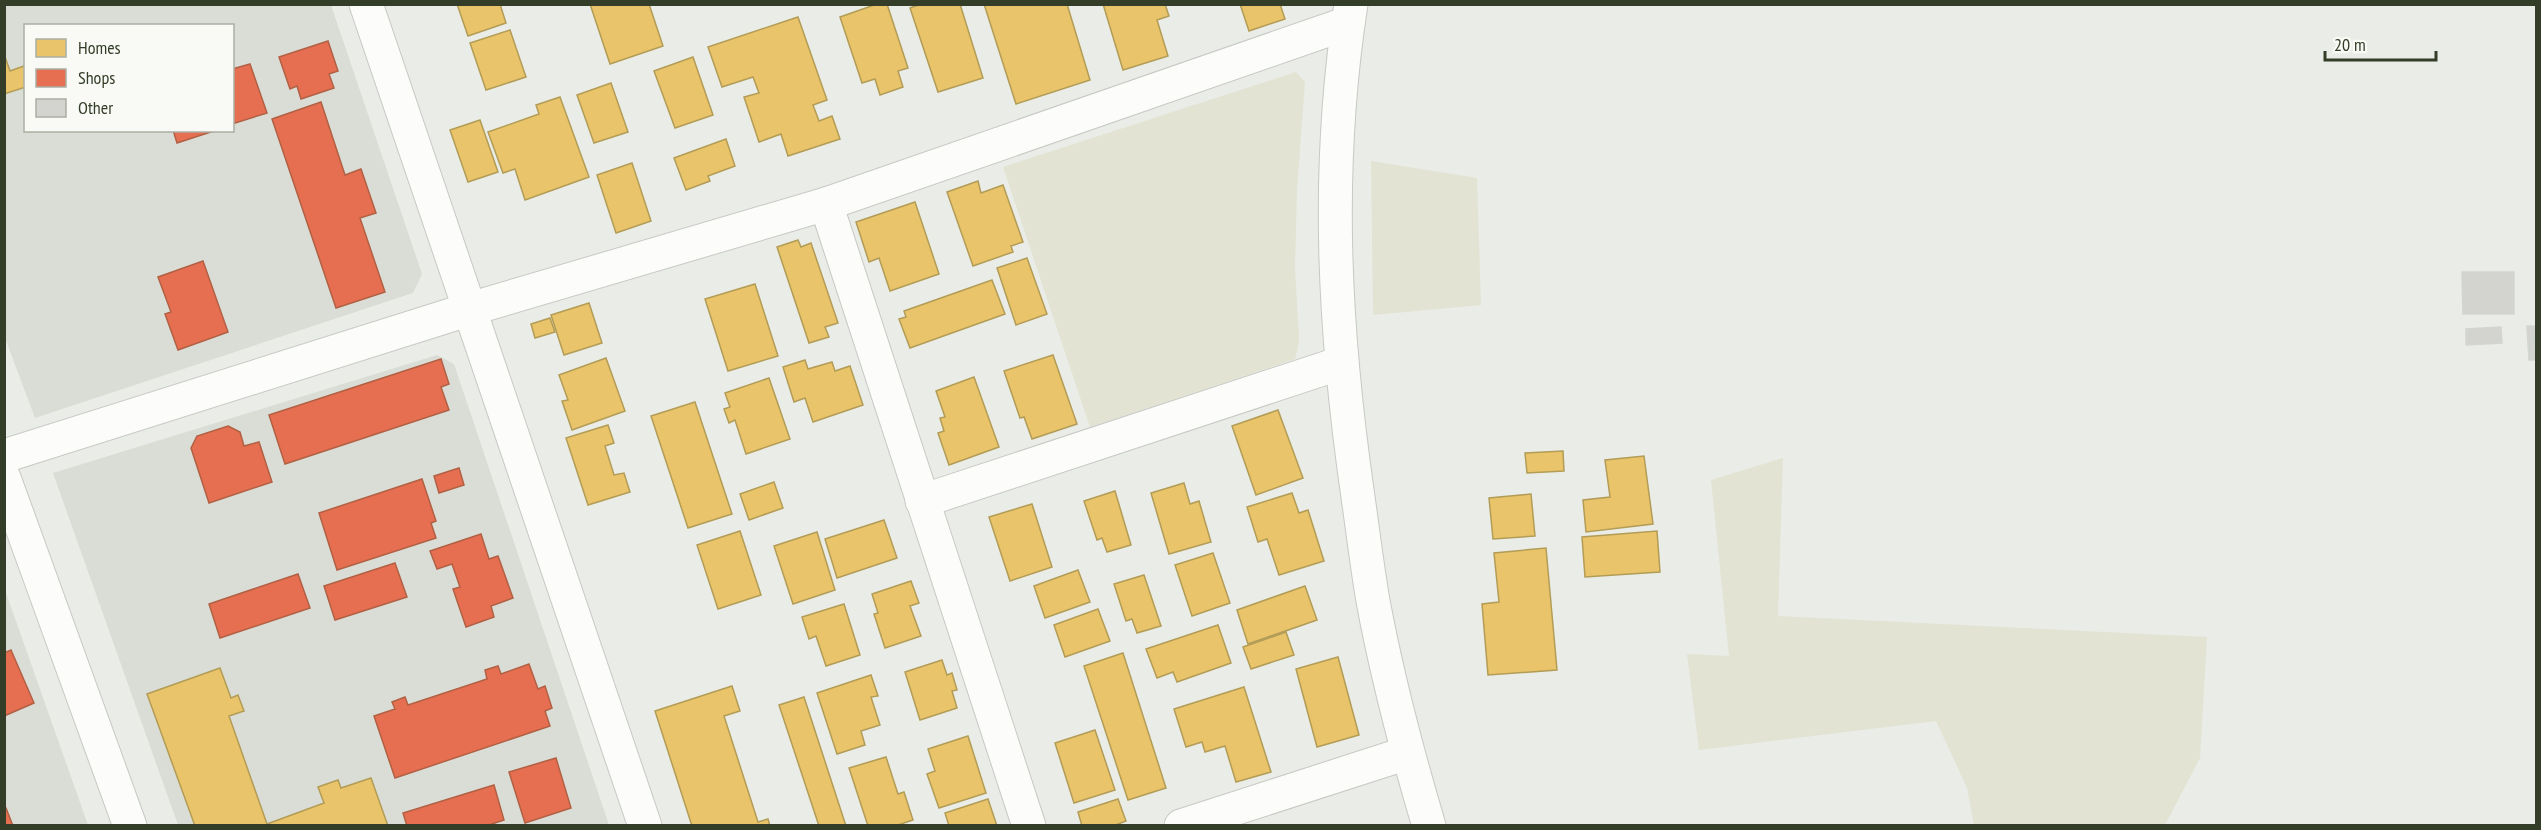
<svg xmlns="http://www.w3.org/2000/svg" width="2541" height="830" viewBox="0 0 2541 830" font-family="'PT Sans Narrow',sans-serif">
<style>
.built{fill:#daddd6;fill-rule:evenodd}
.green{fill:#e2e3d2}
.homes{fill:#e9c46a;stroke:#b29c56;stroke-width:1.5}
.shops{fill:#e76f51;stroke:#b16044;stroke-width:1.5}
.building{fill:#d3d4d0;stroke:#d3d5d0;stroke-width:1.5}
.lines{fill:none;stroke-linecap:round;stroke-linejoin:round}
.minor-casing{stroke:#c7c9c4;stroke-width:35}
.tertiary-casing{stroke:#c7c9c4;stroke-width:35}
.secondary-casing{stroke:#c7c9c3;stroke-width:35}
.minor{stroke:#fcfcfb;stroke-width:33}
.tertiary{stroke:#fcfcfb;stroke-width:33}
.secondary{stroke:#fcfcfb;stroke-width:33}
</style>
<rect width="100%" height="100%" fill="#eaece7"/>
<g class="built">
<path d="M5,5H331L422,274L413,293L35,418L5,338ZM26,26H232V130H26Z"/>
<path d="M437,355L454,364L609,825H178L53,473Z"/>
<path d="M5,590L88,825H5Z"/>
</g>
<g class="green">
<path d="M1296,72L1305,82L1297,190L1295,268L1299,341L1295,359L1090,427L1003,167Z"/>
<path d="M1371,161L1477,178L1481,305L1373,315Z"/>
<path d="M1783,458L1778,616L2207,637L2200,758L2165,825H1974L1967,788L1936,721L1699,750L1687,654L1729,656L1711,480Z"/>
</g>
<g class="homes">
<path d="M457,4H500L506,23L468,36Z"/>
<path d="M590,4H649L663,46L610,64Z"/>
<path d="M877,4H887L908,68L898,71L903,87L880,95L875,79L862,83L840,17Z"/>
<path d="M921,4H960L983,78L938,92L910,8Z"/>
<path d="M984,4H1067L1090,80L1016,104Z"/>
<path d="M1103,4H1165L1169,16L1157,20L1168,56L1123,70Z"/>
<path d="M1240,4H1280L1285,19L1249,31Z"/>
<path d="M798,17L827,100L813,105L819,121L832,116L840,139L788,156L781,134L759,142L744,97L759,93L753,77L722,87L708,47Z"/>
<path d="M510,30L526,77L486,90L470,43Z"/>
<path d="M4,54L10,71L24,66L26,70V87L4,94Z"/>
<path d="M693,57L713,115L675,128L654,71Z"/>
<path d="M611,83L628,132L594,143L577,95Z"/>
<path d="M560,97L589,177L525,200L515,169L503,173L488,132L539,114L536,105Z"/>
<path d="M480,120L498,172L468,182L450,130Z"/>
<path d="M726,139L735,166L708,176L710,181L686,190L674,158Z"/>
<path d="M632,163L651,221L616,233L597,175Z"/>
<path d="M978,181L981,193L1003,185L1023,242L1011,246L1013,252L973,266L947,192Z"/>
<path d="M915,202L939,274L890,291L879,258L869,262L856,222Z"/>
<path d="M798,240L801,247L811,243L838,323L825,327L829,337L809,343L777,247Z"/>
<path d="M1027,258L1047,314L1016,325L997,268Z"/>
<path d="M992,280L1005,314L910,348L899,319L906,317L904,311Z"/>
<path d="M755,284L778,356L728,371L705,299Z"/>
<path d="M589,303L602,343L564,355L551,315Z"/>
<path d="M550,318L555,332L535,338L531,324Z"/>
<path d="M1053,355L1077,424L1032,439L1024,417L1020,418L1004,371Z"/>
<path d="M606,358L625,411L572,430L562,401L568,400L559,375Z"/>
<path d="M805,360L808,369L832,362L835,371L850,366L863,405L813,422L805,398L794,402L783,367Z"/>
<path d="M974,377L999,447L949,465L938,433L944,431L940,418L945,417L936,391Z"/>
<path d="M769,378L790,439L746,454L735,420L729,423L724,409L730,407L725,393Z"/>
<path d="M695,402L732,514L688,528L651,416Z"/>
<path d="M1278,410L1303,478L1256,495L1232,426Z"/>
<path d="M608,425L614,443L605,446L614,475L624,473L630,492L588,505L566,438Z"/>
<path d="M1563,451L1564,471L1527,473L1525,453Z"/>
<path d="M1644,456L1653,524L1586,532L1583,500L1610,497L1605,460Z"/>
<path d="M774,482L783,508L749,520L740,494Z"/>
<path d="M1184,483L1190,504L1199,501L1211,542L1169,554L1151,493Z"/>
<path d="M1115,491L1131,545L1107,552L1102,538L1097,540L1084,501Z"/>
<path d="M1292,493L1299,513L1308,510L1324,561L1279,575L1267,539L1258,542L1247,507Z"/>
<path d="M1531,494L1535,536L1493,539L1489,498Z"/>
<path d="M1032,504L1052,567L1010,581L989,517Z"/>
<path d="M884,520L897,558L837,578L825,539Z"/>
<path d="M740,531L761,595L718,609L697,545Z"/>
<path d="M1657,531L1660,572L1585,577L1582,537Z"/>
<path d="M817,532L835,590L793,604L774,546Z"/>
<path d="M1546,548L1557,670L1488,675L1482,604L1499,602L1494,553Z"/>
<path d="M1213,553L1230,603L1192,616L1175,565Z"/>
<path d="M1078,570L1090,602L1045,618L1034,586Z"/>
<path d="M1144,575L1161,626L1137,633L1132,619L1126,621L1114,584Z"/>
<path d="M911,581L919,603L910,606L921,636L885,648L874,614L878,613L872,594Z"/>
<path d="M1305,586L1317,620L1248,644L1237,610Z"/>
<path d="M844,604L860,655L826,666L816,636L809,639L802,617Z"/>
<path d="M1098,609L1110,641L1065,657L1054,625Z"/>
<path d="M1218,625L1231,663L1177,682L1173,672L1157,678L1146,649Z"/>
<path d="M1286,632L1294,655L1251,669L1243,647Z"/>
<path d="M1123,653L1166,788L1128,800L1084,666Z"/>
<path d="M1338,657L1359,735L1317,747L1296,669Z"/>
<path d="M942,660L947,675L952,673L957,690L952,691L957,708L920,720L905,672Z"/>
<path d="M220,668L231,698L238,695L244,711L229,716L267,824L324,803L318,787L338,780L341,788L371,778L388,826H195L147,694Z"/>
<path d="M871,675L878,696L871,697L880,725L861,731L865,745L837,754L817,693Z"/>
<path d="M732,686L740,711L724,716L758,822L768,819L770,826H692L655,711Z"/>
<path d="M1244,687L1271,772L1236,782L1225,746L1205,752L1202,742L1186,747L1174,709Z"/>
<path d="M804,697L846,826H819L779,705Z"/>
<path d="M1095,730L1115,790L1074,803L1055,743Z"/>
<path d="M968,736L986,793L939,808L927,774L935,771L928,749Z"/>
<path d="M886,757L898,794L904,792L913,820L895,826H868L849,768Z"/>
<path d="M988,799L997,826H949L945,813Z"/>
<path d="M1118,799L1126,821L1113,826H1082L1078,812Z"/>
</g>
<g class="shops">
<path d="M328,41L338,71L329,74L334,88L301,99L297,86L290,89L279,57Z"/>
<path d="M250,64L267,113L232,124V69Z"/>
<path d="M321,102L345,175L361,169L376,213L360,218L385,292L336,308L272,119Z"/>
<path d="M173,130H214V131L177,143Z"/>
<path d="M203,261L228,332L178,350L165,314L171,312L158,277Z"/>
<path d="M441,359L449,384L441,387L449,410L285,464L269,415Z"/>
<path d="M228,426L240,432L244,446L259,442L272,482L209,503L191,448L197,436Z"/>
<path d="M459,468L464,485L439,493L434,476Z"/>
<path d="M422,479L436,521L431,523L436,538L337,570L319,513Z"/>
<path d="M481,534L489,559L498,556L513,598L491,606L494,617L466,627L453,589L460,587L452,564L437,569L430,551Z"/>
<path d="M395,563L407,597L335,620L324,586Z"/>
<path d="M298,574L310,608L220,638L209,604Z"/>
<path d="M11,650L34,703L4,716V653Z"/>
<path d="M529,664L538,689L545,686L552,708L545,711L550,726L395,778L374,716L395,709L392,702L405,697L408,705L487,679L485,670L498,666L501,674Z"/>
<path d="M556,758L571,808L525,823L509,772Z"/>
<path d="M494,785L504,820L486,826H407L403,813Z"/>
<path d="M4,808H6L13,826H4Z"/>
</g>
<g class="building">
<path d="M2462,272H2514V314H2463Z"/>
<path d="M2527,326H2536V360H2529Z"/>
<path d="M2501,327L2502,343L2466,345V329Z"/>
</g>
<g class="lines">
<g class="minor-casing">
<g id="minor">
<path d="M826,204L1029,826"/>
<path d="M922,501L1341,363"/>
<path d="M1181,826L1407,753"/>
</g>
</g>
<g class="tertiary-casing">
<g id="tertiary">
<path d="M366,4L645,826"/>
<path d="M1351,4C1325,171 1334,331 1358,497C1363,532 1367,566 1373,601C1387,676 1407,752 1429,826"/>
<path d="M4,456L470,309L826,204L1348,23"/>
</g>
</g>
<g class="secondary-casing">
<path id="secondary" d="M4,478L130,826"/>
</g>
<use href="#minor" class="minor"/>
<use href="#tertiary" class="tertiary"/>
<use href="#secondary" class="secondary"/>
</g>
<rect width="2541" height="830" fill="none" stroke="#333d27" stroke-width="12"/>
<rect x="24" y="24" width="210" height="108" fill="#f9faf6" stroke="#aaaea3" stroke-width="1.5"/>
<rect x="36" y="39" width="30" height="18" fill="#e9c46a" stroke="#aaaea3" stroke-width="1.5"/>
<text x="78" y="54" font-size="18" fill="#333d27">Homes</text>
<rect x="36" y="69" width="30" height="18" fill="#e76f51" stroke="#aaaea3" stroke-width="1.5"/>
<text x="78" y="84" font-size="18" fill="#333d27">Shops</text>
<rect x="36" y="99" width="30" height="18" fill="#d3d4d0" stroke="#aaaea3" stroke-width="1.5"/>
<text x="78" y="114" font-size="18" fill="#333d27">Other</text>
<path d="M2325 51v9h111v-9" fill="none" stroke="#333d27" stroke-width="3"/>
<text x="2334" y="51" font-size="18" fill="#333d27" stroke="#f9faf6" stroke-width="4.5" paint-order="stroke">20 m</text>
</svg>
